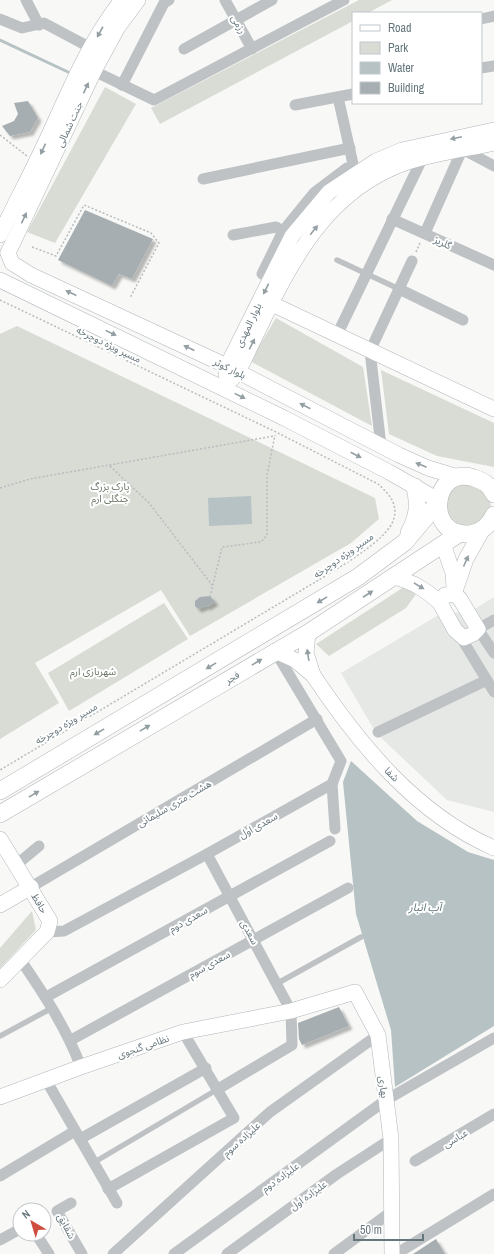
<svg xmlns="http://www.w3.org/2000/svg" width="494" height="1254" viewBox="0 0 494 1254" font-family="'Archivo Narrow','Noto Sans Arabic',sans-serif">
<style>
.built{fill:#e6e8e6}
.green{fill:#d9dcd5}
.water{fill:#b6c2c4}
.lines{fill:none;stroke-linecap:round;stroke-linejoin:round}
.stream{stroke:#b6c2c4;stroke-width:3}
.building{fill:#a6aeb2;filter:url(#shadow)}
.secondary-casing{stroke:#b0b7ba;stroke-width:16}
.primary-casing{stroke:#b2b7b9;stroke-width:18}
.path{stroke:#b8bcbe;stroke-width:1.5;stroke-dasharray:2 2;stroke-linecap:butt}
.lane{stroke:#bec2c5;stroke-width:5.5}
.street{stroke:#bec2c5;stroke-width:11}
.secondary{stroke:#fff;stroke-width:15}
.primary{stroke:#fff;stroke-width:17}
.oneway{fill:#949fa4}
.labels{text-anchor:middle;stroke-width:4;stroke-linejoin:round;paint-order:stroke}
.street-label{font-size:10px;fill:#66767d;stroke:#fff}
.park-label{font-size:10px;fill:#6a7665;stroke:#fff}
.water-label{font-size:11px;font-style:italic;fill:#617578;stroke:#fff}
</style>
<defs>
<filter id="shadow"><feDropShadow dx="3.5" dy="3.5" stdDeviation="1" flood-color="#0004"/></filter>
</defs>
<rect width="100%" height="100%" fill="#f8f8f6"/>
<path class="built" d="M494,597V812L447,800L376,733L341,673L437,616L473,610Z"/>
<g class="green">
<path d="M359,0H392L368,13H353V21L160,124L151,108Z"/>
<path d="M105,87L136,104L55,243L27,232Z"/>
<path d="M276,318L363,367L372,426L250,361Z"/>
<path d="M17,326L375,498L379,519L351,543L190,636L161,590L35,663L59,703L0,739V334Z"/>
<path d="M381,370L494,423V467L437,456L389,434Z"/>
<path d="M472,481L490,495L491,512L481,524L460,527L448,518C445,488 444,491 472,481Z"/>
<path d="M404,587L416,594L406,608L329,656L316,644Z"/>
<path d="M164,603L188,639L69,711L48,673Z"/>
<path d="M32,911L36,930L0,968V948Z"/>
</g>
<g class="water">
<path d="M251,496L252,524L209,526L208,498Z"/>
<path d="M351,761L417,821L468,852L494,860V1026L395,1087L391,1030L356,914L343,782Z"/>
</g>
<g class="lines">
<path class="stream" d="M0,40L68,72"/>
</g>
<g class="building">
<path d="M28,101L38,118L30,132L10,136L2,126L14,121L18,114L14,103Z"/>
<path d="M85,210L153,239L132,279L119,274L112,286L58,260Z"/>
<path d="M210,596L215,602L207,607L206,606L198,609L195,606V601L200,597Z"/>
<path d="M339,1007L349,1026L302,1045L299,1039L298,1023Z"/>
<path d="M436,1239L445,1254H413Z"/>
</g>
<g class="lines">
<g class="secondary-casing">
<g id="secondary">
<path d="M0,235C15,203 32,172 47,139C69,92 89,41 122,0"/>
<path d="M8,253L12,263L31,275L227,366L399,455L428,468L458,477"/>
<path d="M8,253L94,71L118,27L138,0"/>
<path d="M0,280L284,418L389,472L438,500"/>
<path d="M272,304L494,409"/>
<path d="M226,375L227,366L292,236L329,192L376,161L402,150L494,130"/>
<path d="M231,380L238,372C279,290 312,194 408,162C435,153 466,149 494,143"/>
<path d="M443,544L453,573L454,587"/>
<path d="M394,577C413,582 425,589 440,603"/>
<path d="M454,594L460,599L478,629L473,634L464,638L455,630L440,603L445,595Z"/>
<path d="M454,594L466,559L483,529"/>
<path d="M275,651L295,660L313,675L306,653L308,633"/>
<path d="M313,675C359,744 416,814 494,848"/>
<path d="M0,839L50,921L47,932L0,980"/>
<path d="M0,905L31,887"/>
<path d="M0,1097L81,1067L183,1032L291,1011L355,992L378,1035L391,1139L392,1254"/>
</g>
</g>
<g class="primary-casing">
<g id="primary">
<path d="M494,494C490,485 484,481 474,478C432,464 424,537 469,534C480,533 489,526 494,515"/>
<path d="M409,533C418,516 419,506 415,487"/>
<path d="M0,791L358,577L405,542L437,504"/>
<path d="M0,814L308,633L460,533"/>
</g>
</g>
<g class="path">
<path d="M0,135L27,156"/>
<path d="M32,247L56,256L84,205L151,233L159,243L130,298"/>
<path d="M416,252L420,243"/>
<path d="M0,300L276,432L378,484C388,493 398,503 394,518C389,540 336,569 317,581L0,770"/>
<path d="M110,466L149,503L212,585"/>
<path d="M0,488L30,479L274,436"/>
<path d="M210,597L222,547L261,542L267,535V475L275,435"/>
</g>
<g class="lane">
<path d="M337,260L399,289"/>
<path d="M278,983L361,937"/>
<path d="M0,1036L52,1008"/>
<path d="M93,1163L218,1089"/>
</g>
<g class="street">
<path d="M26,0L39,25"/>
<path d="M225,0L252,49"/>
<path d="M0,19L22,28L44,23L91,48"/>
<path d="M481,19L494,16"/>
<path d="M184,49L272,0"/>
<path d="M481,68L494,66"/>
<path d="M94,71L154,100L344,0"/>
<path d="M122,85L164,3L169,0"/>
<path d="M338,97L355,173"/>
<path d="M295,105L353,94"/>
<path d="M464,150L494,166"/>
<path d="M203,179L350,148"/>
<path d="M392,219L494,265"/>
<path d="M425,233L462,150"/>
<path d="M233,235L276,227L289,235"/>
<path d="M262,274L283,231L314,193L347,168"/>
<path d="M399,289L463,320"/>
<path d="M337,335L422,159"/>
<path d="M381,446L370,351L412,261"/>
<path d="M494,620L478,629L494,653"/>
<path d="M460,636L494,692"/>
<path d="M378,732L487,680"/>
<path d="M332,784L335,829"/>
<path d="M207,854L291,1011L292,1045L218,1089"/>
<path d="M16,865L39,846"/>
<path d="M31,887L317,719"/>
<path d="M47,932L64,931L207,854L332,784L341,761L275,651"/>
<path d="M20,959C44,994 66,1028 81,1067"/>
<path d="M46,997L330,841"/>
<path d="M71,1040L348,888"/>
<path d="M46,1080L117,1203"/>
<path d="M80,1139L206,1068"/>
<path d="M415,1161L494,1114"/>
<path d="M0,1176L75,1131"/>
<path d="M108,1189L234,1118L183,1032"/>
<path d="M71,1203L57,1211L82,1254"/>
<path d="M36,1234L49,1254"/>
<path d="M0,1240L20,1229"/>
<path d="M113,1254L270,1112L378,1035"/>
<path d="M174,1254L386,1100L494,1038"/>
<path d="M227,1254L337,1174L391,1139"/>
<path d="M334,1254L391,1212"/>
<path d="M396,1254L494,1194"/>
</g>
<use href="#secondary" class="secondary"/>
<use href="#primary" class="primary"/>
</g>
<defs><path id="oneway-solid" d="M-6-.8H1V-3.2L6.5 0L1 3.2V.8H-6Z"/></defs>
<g class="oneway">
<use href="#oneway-solid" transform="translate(100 32) rotate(119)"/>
<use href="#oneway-solid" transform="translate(86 88) rotate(-65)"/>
<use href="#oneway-solid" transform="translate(456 138) rotate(168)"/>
<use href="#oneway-solid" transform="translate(43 149) rotate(115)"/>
<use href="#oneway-solid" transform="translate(24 218) rotate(-65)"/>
<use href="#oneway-solid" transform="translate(314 230) rotate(-51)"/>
<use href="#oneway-solid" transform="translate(266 289) rotate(116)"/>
<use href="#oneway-solid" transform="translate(71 293) rotate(-155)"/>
<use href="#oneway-solid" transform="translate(111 333) rotate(26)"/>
<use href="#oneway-solid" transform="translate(252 344) rotate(-63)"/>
<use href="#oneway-solid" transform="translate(189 348) rotate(-155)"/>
<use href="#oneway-solid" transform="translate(240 396) rotate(26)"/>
<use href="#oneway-solid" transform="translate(305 406) rotate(-153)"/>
<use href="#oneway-solid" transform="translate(356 455) rotate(27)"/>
<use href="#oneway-solid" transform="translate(421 465) rotate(-157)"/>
<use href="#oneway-solid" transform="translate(466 561) rotate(-66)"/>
<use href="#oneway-solid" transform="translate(419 586) rotate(31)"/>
<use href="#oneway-solid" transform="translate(368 594) rotate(-33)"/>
<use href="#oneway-solid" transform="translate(322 600) rotate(149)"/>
<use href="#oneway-solid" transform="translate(308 655) rotate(-99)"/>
<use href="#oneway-solid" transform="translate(257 662) rotate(-31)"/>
<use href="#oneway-solid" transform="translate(211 666) rotate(149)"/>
<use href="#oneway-solid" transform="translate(145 728) rotate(-31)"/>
<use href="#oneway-solid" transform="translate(99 732) rotate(149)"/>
<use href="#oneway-solid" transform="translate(34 794) rotate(-31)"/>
</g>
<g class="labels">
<g class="street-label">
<text transform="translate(239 24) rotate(61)" y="4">رزمی</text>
<text transform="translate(69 124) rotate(-65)" y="4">جنت شمالی</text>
<text transform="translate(443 242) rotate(25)" y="4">گلریز</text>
<text transform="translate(248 325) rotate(-64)" y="4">بلوار المهدی</text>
<text transform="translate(109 344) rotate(26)" y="4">مسیر ویژه دوچرخه</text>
<text transform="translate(230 368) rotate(26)" y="4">بلوار کوثر</text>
<text transform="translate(343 555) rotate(-35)" y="4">مسیر ویژه دوچرخه</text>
<text transform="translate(232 677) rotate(-31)" y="4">فجر</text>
<text transform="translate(66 723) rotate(-31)" y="4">مسیر ویژه دوچرخه</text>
<text transform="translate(392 774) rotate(45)" y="4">شفا</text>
<text transform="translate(174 803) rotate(-30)" y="4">هشت متری سلیمانی</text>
<text transform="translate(258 825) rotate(-29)" y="4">سعدی اول</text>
<text transform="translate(40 903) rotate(59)" y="4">حافظ</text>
<text transform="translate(188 919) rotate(-29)" y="4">سعدی دوم</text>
<text transform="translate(250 932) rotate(62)" y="4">سعدی</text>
<text transform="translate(209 964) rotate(-29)" y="4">سعدی سوم</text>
<text transform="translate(143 1046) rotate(-19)" y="4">نظامی گنجوی</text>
<text transform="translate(384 1087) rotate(83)" y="4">بهاری</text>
<text transform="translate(455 1138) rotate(-31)" y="4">عباسی</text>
<text transform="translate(241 1139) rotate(-42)" y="4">علیزاده سوم</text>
<text transform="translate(280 1177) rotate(-36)" y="4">علیزاده دوم</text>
<text transform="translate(308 1195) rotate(-36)" y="4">علیزاده اول</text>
<text transform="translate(67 1226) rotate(63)" y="4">شقایق</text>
</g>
<g class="park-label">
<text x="110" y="490">پارک بزرگ<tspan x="110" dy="12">جنگلی ارم</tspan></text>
<text x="93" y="675">شهربازی ارم</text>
</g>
<g class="water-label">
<text x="425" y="911">آب انبار</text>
</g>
</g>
<rect x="352" y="12" width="130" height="92" fill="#ffffff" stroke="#c2c8cb"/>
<rect x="360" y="25" width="20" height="6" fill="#ffffff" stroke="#c2c8cb"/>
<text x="388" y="32" font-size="12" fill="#66767d">Road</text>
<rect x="360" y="42" width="20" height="12" fill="#d9dcd5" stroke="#c2c8cb"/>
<text x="388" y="52" font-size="12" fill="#66767d">Park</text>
<rect x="360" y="62" width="20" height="12" fill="#b6c2c4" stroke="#c2c8cb"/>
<text x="388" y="72" font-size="12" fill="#66767d">Water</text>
<rect x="360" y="82" width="20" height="12" fill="#a6aeb2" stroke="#c2c8cb"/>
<text x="388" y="92" font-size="12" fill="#66767d">Building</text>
<g transform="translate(32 1222) rotate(322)"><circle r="19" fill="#ffffff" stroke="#c2c8cb"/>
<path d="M0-3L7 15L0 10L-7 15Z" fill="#cf4d3f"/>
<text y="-6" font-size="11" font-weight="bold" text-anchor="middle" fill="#66767d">N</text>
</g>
<path d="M354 1234v6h69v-6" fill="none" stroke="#66767d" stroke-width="2"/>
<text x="360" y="1234" font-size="12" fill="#66767d" stroke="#ffffff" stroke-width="3" paint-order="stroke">50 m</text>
</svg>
